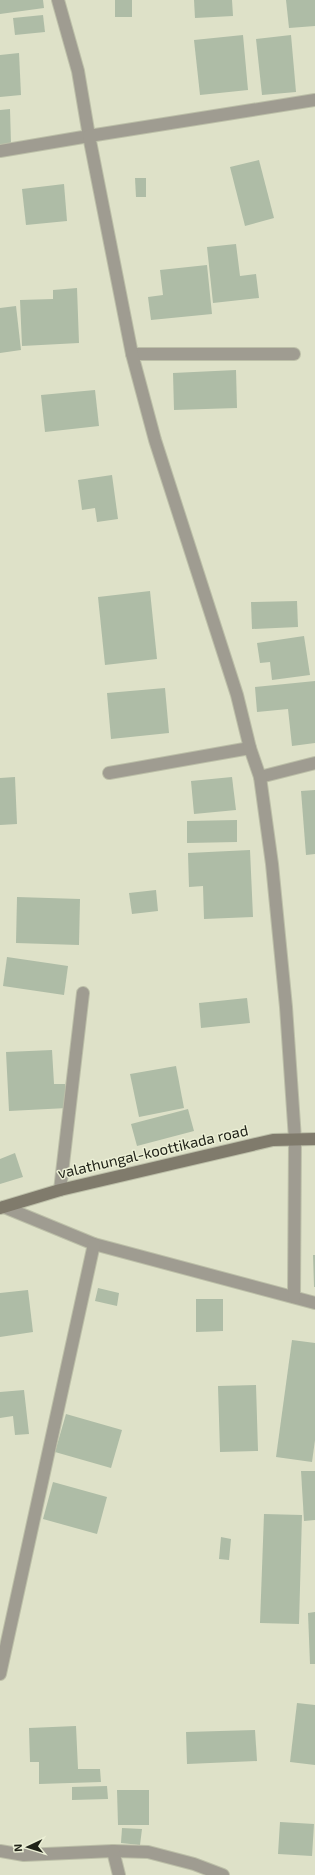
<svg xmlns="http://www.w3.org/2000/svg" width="315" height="1875" viewBox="0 0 315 1875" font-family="'Exo 2',sans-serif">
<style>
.building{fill:#aebca6}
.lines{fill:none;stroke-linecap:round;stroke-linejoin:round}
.street-casing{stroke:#bcbfa8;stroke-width:14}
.secondary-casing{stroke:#bcbfa8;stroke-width:14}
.street{stroke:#9f9c91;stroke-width:12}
.secondary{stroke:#807b6c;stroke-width:12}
.labels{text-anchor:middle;stroke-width:3;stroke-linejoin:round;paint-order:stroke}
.street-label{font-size:15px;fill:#202218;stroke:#ebefd5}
</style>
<rect width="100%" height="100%" fill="#dee1c8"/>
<g class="building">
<path d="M0,0H43L44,8L0,14Z"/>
<rect x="115" y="0" width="17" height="17"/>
<path d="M194,0H232L233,16L195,18Z"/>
<path d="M286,0H315V26L289,28Z"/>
<path d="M43,15L45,32L15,35L13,18Z"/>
<path d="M243,35L248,90L200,95L194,40Z"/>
<path d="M291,35L296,92L262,95L256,39Z"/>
<path d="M19,53L21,95L0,97V55Z"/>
<path d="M10,109L11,144H0V110Z"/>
<path d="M259,160L274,218L245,226L230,167Z"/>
<path d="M135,178H146V197H136Z"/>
<path d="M64,184L67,221L26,225L22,189Z"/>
<path d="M236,244L240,276L256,274L259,298L213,303L207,247Z"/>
<path d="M207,265L212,314L151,320L148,297L163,295L160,270Z"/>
<path d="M77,288L79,343L22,346L20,300L53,299V290Z"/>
<path d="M16,306L21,350L0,353V308Z"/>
<path d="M236,370L237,408L174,410L173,373Z"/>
<path d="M95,390L99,426L45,432L41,395Z"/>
<path d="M112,475L118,519L97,522L95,508L82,510L78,480Z"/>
<path d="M150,591L157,659L105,665L98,597Z"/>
<path d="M297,601L298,627L252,629L251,602Z"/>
<path d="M304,636L310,675L272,680L270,662L260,663L257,643Z"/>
<path d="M315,681V743L292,746L288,709L257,712L255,687Z"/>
<path d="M165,688L169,733L111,739L107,693Z"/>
<path d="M15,777L17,824L0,825V778Z"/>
<path d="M232,777L236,810L194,814L191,781Z"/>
<path d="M315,790V854L306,855L301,791Z"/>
<path d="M237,820V842L187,843V821Z"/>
<path d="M250,850L253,917L204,919L203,886L189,887L188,853Z"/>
<path d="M156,890L158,911L132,914L129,893Z"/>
<path d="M17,897L80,899L79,945L16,943Z"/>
<path d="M7,957L68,966L64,995L3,986Z"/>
<path d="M247,998L250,1023L201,1028L199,1003Z"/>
<path d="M52,1050L54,1084H65L67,1108L9,1111L6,1052Z"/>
<path d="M176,1066L184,1108L139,1117L130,1074Z"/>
<path d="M188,1109L194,1131L137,1146L131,1124Z"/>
<path d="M15,1153L23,1177L0,1184V1159Z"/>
<path d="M313,1255H315V1287H314Z"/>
<path d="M98,1288L119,1293L117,1306L95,1301Z"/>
<path d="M28,1290L33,1332L0,1337V1293Z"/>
<path d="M196,1299H223V1331L196,1332Z"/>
<path d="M292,1340L315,1343V1440L312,1462L276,1457Z"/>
<path d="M256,1385L258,1451L220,1452L218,1386Z"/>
<path d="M24,1390L29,1434L15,1435L13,1416L0,1418V1392Z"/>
<path d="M66,1414L122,1430L111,1468L55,1452Z"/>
<path d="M301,1471H315V1520L304,1521Z"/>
<path d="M53,1482L107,1497L97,1534L43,1519Z"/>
<path d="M264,1514L302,1515L299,1624L260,1623Z"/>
<path d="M221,1537L231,1539L229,1560L219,1559Z"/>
<path d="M315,1612V1664H310L308,1613Z"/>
<path d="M297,1703L315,1705V1765L290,1762Z"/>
<path d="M76,1726L78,1769H100L101,1782L39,1784V1762H30L29,1728Z"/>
<path d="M255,1730L257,1761L187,1764L186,1732Z"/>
<path d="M107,1786L108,1799L72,1800V1787Z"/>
<path d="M117,1790H149V1825H118Z"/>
<path d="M280,1822L314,1824L312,1856L278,1854Z"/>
<path d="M122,1828L142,1829L140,1845L121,1843Z"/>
</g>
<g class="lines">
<g class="street-casing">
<g id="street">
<path d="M0,151L89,136L78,71L58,0"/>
<path d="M132,354H294"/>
<path d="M109,773L250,748"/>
<path d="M260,777L315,763"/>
<path d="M60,1190L83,993"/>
<path d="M4,1207L94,1244L315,1303"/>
<path d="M294,1297L295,1139L286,1007L272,864L260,777L250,748L237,695L155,440L132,354L89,136L315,100"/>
<path d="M0,1674L94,1244"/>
<path d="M0,1851L24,1855L113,1851L148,1852L194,1864L223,1875"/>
<path d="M113,1851L119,1875"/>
</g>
</g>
<g class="secondary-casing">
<path id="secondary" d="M0,1208L60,1190L273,1140L315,1139"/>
</g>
<use href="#street" class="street"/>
<use href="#secondary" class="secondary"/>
</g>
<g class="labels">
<g class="street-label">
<text transform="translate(153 1152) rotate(-13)" y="5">valathungal-koottikada road</text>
</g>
</g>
<g transform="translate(28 1847) rotate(266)" stroke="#ebefd5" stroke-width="3" paint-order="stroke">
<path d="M0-3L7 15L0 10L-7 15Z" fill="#202218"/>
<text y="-6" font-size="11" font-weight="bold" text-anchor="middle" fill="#202218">N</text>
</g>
</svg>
